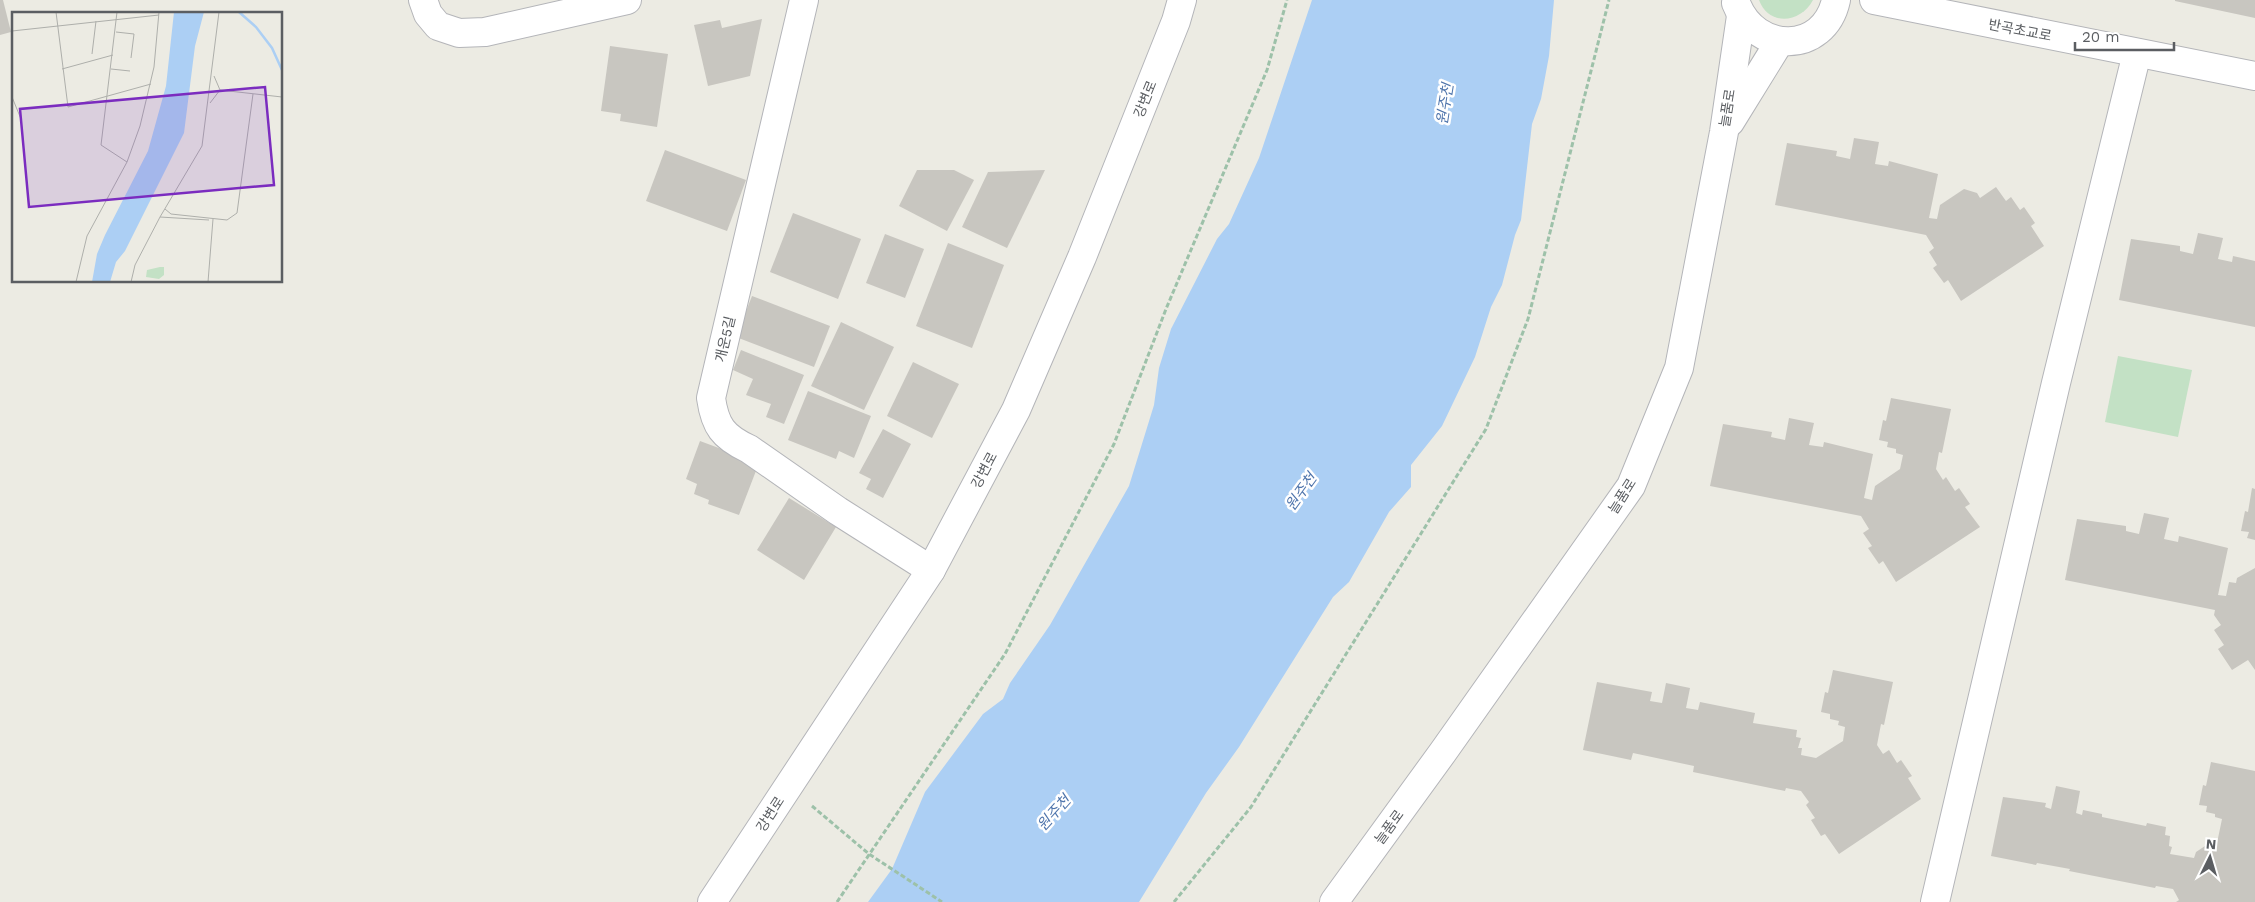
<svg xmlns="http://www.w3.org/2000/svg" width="2255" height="902" viewBox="0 0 2255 902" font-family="'Work Sans','Noto Sans KR',sans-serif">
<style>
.green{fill:#c3e1c5}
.water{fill:#accff4}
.building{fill:#c8c6c0}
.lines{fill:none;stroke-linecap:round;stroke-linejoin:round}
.minor-casing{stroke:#b4b5b9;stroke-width:30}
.path{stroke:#9dc1a9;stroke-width:3;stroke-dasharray:5 2.5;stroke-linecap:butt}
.minor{stroke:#fff;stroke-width:28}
.labels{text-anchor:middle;stroke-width:5;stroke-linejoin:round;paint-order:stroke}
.street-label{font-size:14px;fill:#5b5e62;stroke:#fff}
.water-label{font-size:15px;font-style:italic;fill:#4f75ac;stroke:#fff}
.inset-river{fill:none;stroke:#accff4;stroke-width:2.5}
.inset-road{fill:none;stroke:#aeafab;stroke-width:1}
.view{fill:#7b2cbf;fill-opacity:0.15;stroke:#7b2cbf;stroke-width:2.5}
.inset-edge{fill:none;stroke:#5b5e62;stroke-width:2.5}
</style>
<rect width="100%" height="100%" fill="#ecebe3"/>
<g class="green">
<path d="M1759,0H1813C1801,23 1769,27 1759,0Z"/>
<path d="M2118,356L2192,370L2178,437L2105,422Z"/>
</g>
<path class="water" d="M1312,0H1554L1549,56L1541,99L1532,124L1521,220L1515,235L1502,285L1491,307L1475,357L1442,426L1411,465V487L1389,512L1349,582L1333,597L1239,747L1206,793L1139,902H868L892,869L925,792L983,714L1003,699L1010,683L1050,625L1129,486L1154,405L1159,368L1171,329L1217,239L1229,224L1259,158Z"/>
<g class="building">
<path d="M0,0H3L11,32L0,35Z"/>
<path d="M2175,0H2255V18L2175,1Z"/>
<path d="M762,19L750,76L708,86L694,25L720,20L722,28Z"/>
<path d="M610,46L668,54L657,127L620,121L621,114L601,111Z"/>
<path d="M1854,138L1879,142L1875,164L1888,166L1889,161L1938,174L1929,218L1937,219L1940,205L1964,189L1977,193L1980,198L1996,187L2006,201L2011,197L2020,210L2024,207L2035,223L2031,226L2044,246L1961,301L1948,280L1944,283L1933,268L1937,265L1929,252L1934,248L1926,235L1775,205L1787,143L1837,151L1836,156L1850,159Z"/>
<path d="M665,150L746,180L727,231L646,201Z"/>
<path d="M917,170H954L974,180L947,231L899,206Z"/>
<path d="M1045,170L1007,248L962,227L988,172Z"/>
<path d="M793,213L861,239L838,299L770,272Z"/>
<path d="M2198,233L2223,238L2218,259L2232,262L2233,256L2255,261V327L2119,300L2131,239L2180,246V251L2193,254Z"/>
<path d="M885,234L924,249L905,298L866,283Z"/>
<path d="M948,243L1004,265L972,348L916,326Z"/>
<path d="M752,296L830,326L814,367L736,337Z"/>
<path d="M841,322L894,347L864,410L811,386Z"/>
<path d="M741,350L804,375L784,424L766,417L771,404L746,395L753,379L733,370Z"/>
<path d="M913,362L959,384L932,438L887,416Z"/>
<path d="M808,391L871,416L854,458L839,451L836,459L788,440Z"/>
<path d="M1891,398L1951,409L1942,453L1939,452L1936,469L1943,480L1946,477L1955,491L1959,488L1970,504L1965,507L1980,527L1896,582L1883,561L1879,564L1868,548L1872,546L1863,533L1869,529L1861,516L1710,486L1723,424L1772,432L1771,437L1785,440L1789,418L1814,423L1809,445L1823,447L1824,442L1873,454L1864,498L1872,500L1875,486L1900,469L1903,455L1896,453V449L1887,447L1888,442L1879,440L1883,420L1886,421Z"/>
<path d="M883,429L911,444L883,498L866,489L871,479L859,473Z"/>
<path d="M700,441L759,463L739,515L708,504L709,500L694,494L697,484L686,479Z"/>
<path d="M2252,488L2255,489V540L2247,538L2249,532L2241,531L2245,511L2248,512Z"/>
<path d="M789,498L836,527L804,580L757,550Z"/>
<path d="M2144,513L2169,518L2164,539L2178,542L2179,536L2228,548L2218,595L2226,596L2229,582L2236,583L2237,578L2255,568V670L2248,660L2232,670L2218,649L2224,645L2214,630L2221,625L2214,615L2215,610L2065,580L2077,519L2126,526V531L2139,534Z"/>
<path d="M1833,670L1893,682L1884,725L1881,724L1877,745L1883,754L1889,750L1897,763L1901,760L1912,776L1908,778L1921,799L1839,854L1825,834L1821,836L1811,820L1815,818L1806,805L1809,802L1801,791L1786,788L1785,791L1693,772L1694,766L1633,753L1631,760L1583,750L1597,682L1652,692L1650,701L1662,703L1666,683L1690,688L1686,708L1698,710L1700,702L1755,713L1753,723L1797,730L1796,737L1801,738L1798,748H1802L1801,755L1816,758L1843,741L1845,727L1838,725L1839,721L1830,719V714L1821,712L1825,692L1828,693Z"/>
<path d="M2211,762L2255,771V902H2176L2179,900L2173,889L2156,886L2155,888L2069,871L2070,869L2037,863L2036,865L1991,856L2003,797L2046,803L2045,807L2051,809L2056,786L2080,791L2076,813L2082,815L2083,810L2102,814V817L2146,826L2147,823L2166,827L2165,835L2170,836L2169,846L2172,847L2170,854L2194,858L2196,852L2211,842L2217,843L2222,819L2215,817V814L2206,812L2207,806L2199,805L2203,785L2206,786Z"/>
</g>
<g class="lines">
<g class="minor-casing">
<g id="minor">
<path d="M423,0L428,14L438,26L459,33L485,32L627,0"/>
<path d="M804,0L711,398C715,426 723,437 749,449L838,511L931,570"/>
<path d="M1874,0L2255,76"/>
<path d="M1736,3C1755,54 1824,55 1836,0"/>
<path d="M1730,122L1780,41"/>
<path d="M712,902L931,570L1016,410L1082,257L1176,21L1182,0"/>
<path d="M1334,902L1443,752L1631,486L1679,368L1724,132L1741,16"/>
<path d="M1935,902L2056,383L2137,53"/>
</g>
</g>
<g class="path">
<path d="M812,806L869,854L942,902"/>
<path d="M837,902L1005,654L1114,444L1166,309L1267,70L1287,0"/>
<path d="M1174,902L1251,807L1486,429L1528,319L1609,0"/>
</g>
<use href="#minor" class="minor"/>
</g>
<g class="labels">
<g class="street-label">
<text transform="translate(2020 30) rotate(11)" y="5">반곡초교로</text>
<text transform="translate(1145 99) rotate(-68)" y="5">강변로</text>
<text transform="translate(1727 108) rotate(-81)" y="5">늘품로</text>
<text transform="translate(725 339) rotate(-77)" y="5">개운5길</text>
<text transform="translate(984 470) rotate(-62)" y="5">강변로</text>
<text transform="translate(1622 496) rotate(-58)" y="5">늘품로</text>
<text transform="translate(770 814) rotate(-57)" y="5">강변로</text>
<text transform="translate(1389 827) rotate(-54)" y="5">늘품로</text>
</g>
<g class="water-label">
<text transform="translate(1445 104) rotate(-81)" y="5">원주천</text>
<text transform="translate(1301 492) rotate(-54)" y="5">원주천</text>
<text transform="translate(1054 813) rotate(-48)" y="5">원주천</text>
</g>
</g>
<g transform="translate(12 12)">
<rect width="270" height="270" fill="#ecebe3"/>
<path d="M148,255H152V263L147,267L134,265L135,258Z" fill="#c3e1c5"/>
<path d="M162,0H192L183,34L172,121L113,239L104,250L98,270H80L85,242L93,223L136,139L154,74Z" fill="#accff4"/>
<path class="inset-river" d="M227,0L244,15L260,36L270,58"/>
<path class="inset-road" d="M44,0L56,95L139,72M105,0L89,133L115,150M0,19L147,3M104,20L122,22L119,46M80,42L84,9M50,57L101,43M99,57L118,59M202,64L208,78M208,78L270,85M0,85L9,107M198,91L208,78M153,197L159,202L215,208L225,201L241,82M148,205L197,208M64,270L75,224L115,150L128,114L142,55L147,0M119,270L123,253L148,205L190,134L207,0M196,270L201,207"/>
<path class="view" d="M253,75L262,173L17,195L8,97Z"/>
<rect width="270" height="270" class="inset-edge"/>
</g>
<g transform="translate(2210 857) rotate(5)" stroke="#ffffff" stroke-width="4" paint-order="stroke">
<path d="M0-4L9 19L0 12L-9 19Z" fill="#5b5e62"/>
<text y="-8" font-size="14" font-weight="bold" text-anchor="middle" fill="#5b5e62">N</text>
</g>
<path d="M2075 42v8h99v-8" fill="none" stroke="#5b5e62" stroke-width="2.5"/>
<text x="2082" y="42" font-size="15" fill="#5b5e62" stroke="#ffffff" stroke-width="4" paint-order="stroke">20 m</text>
</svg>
